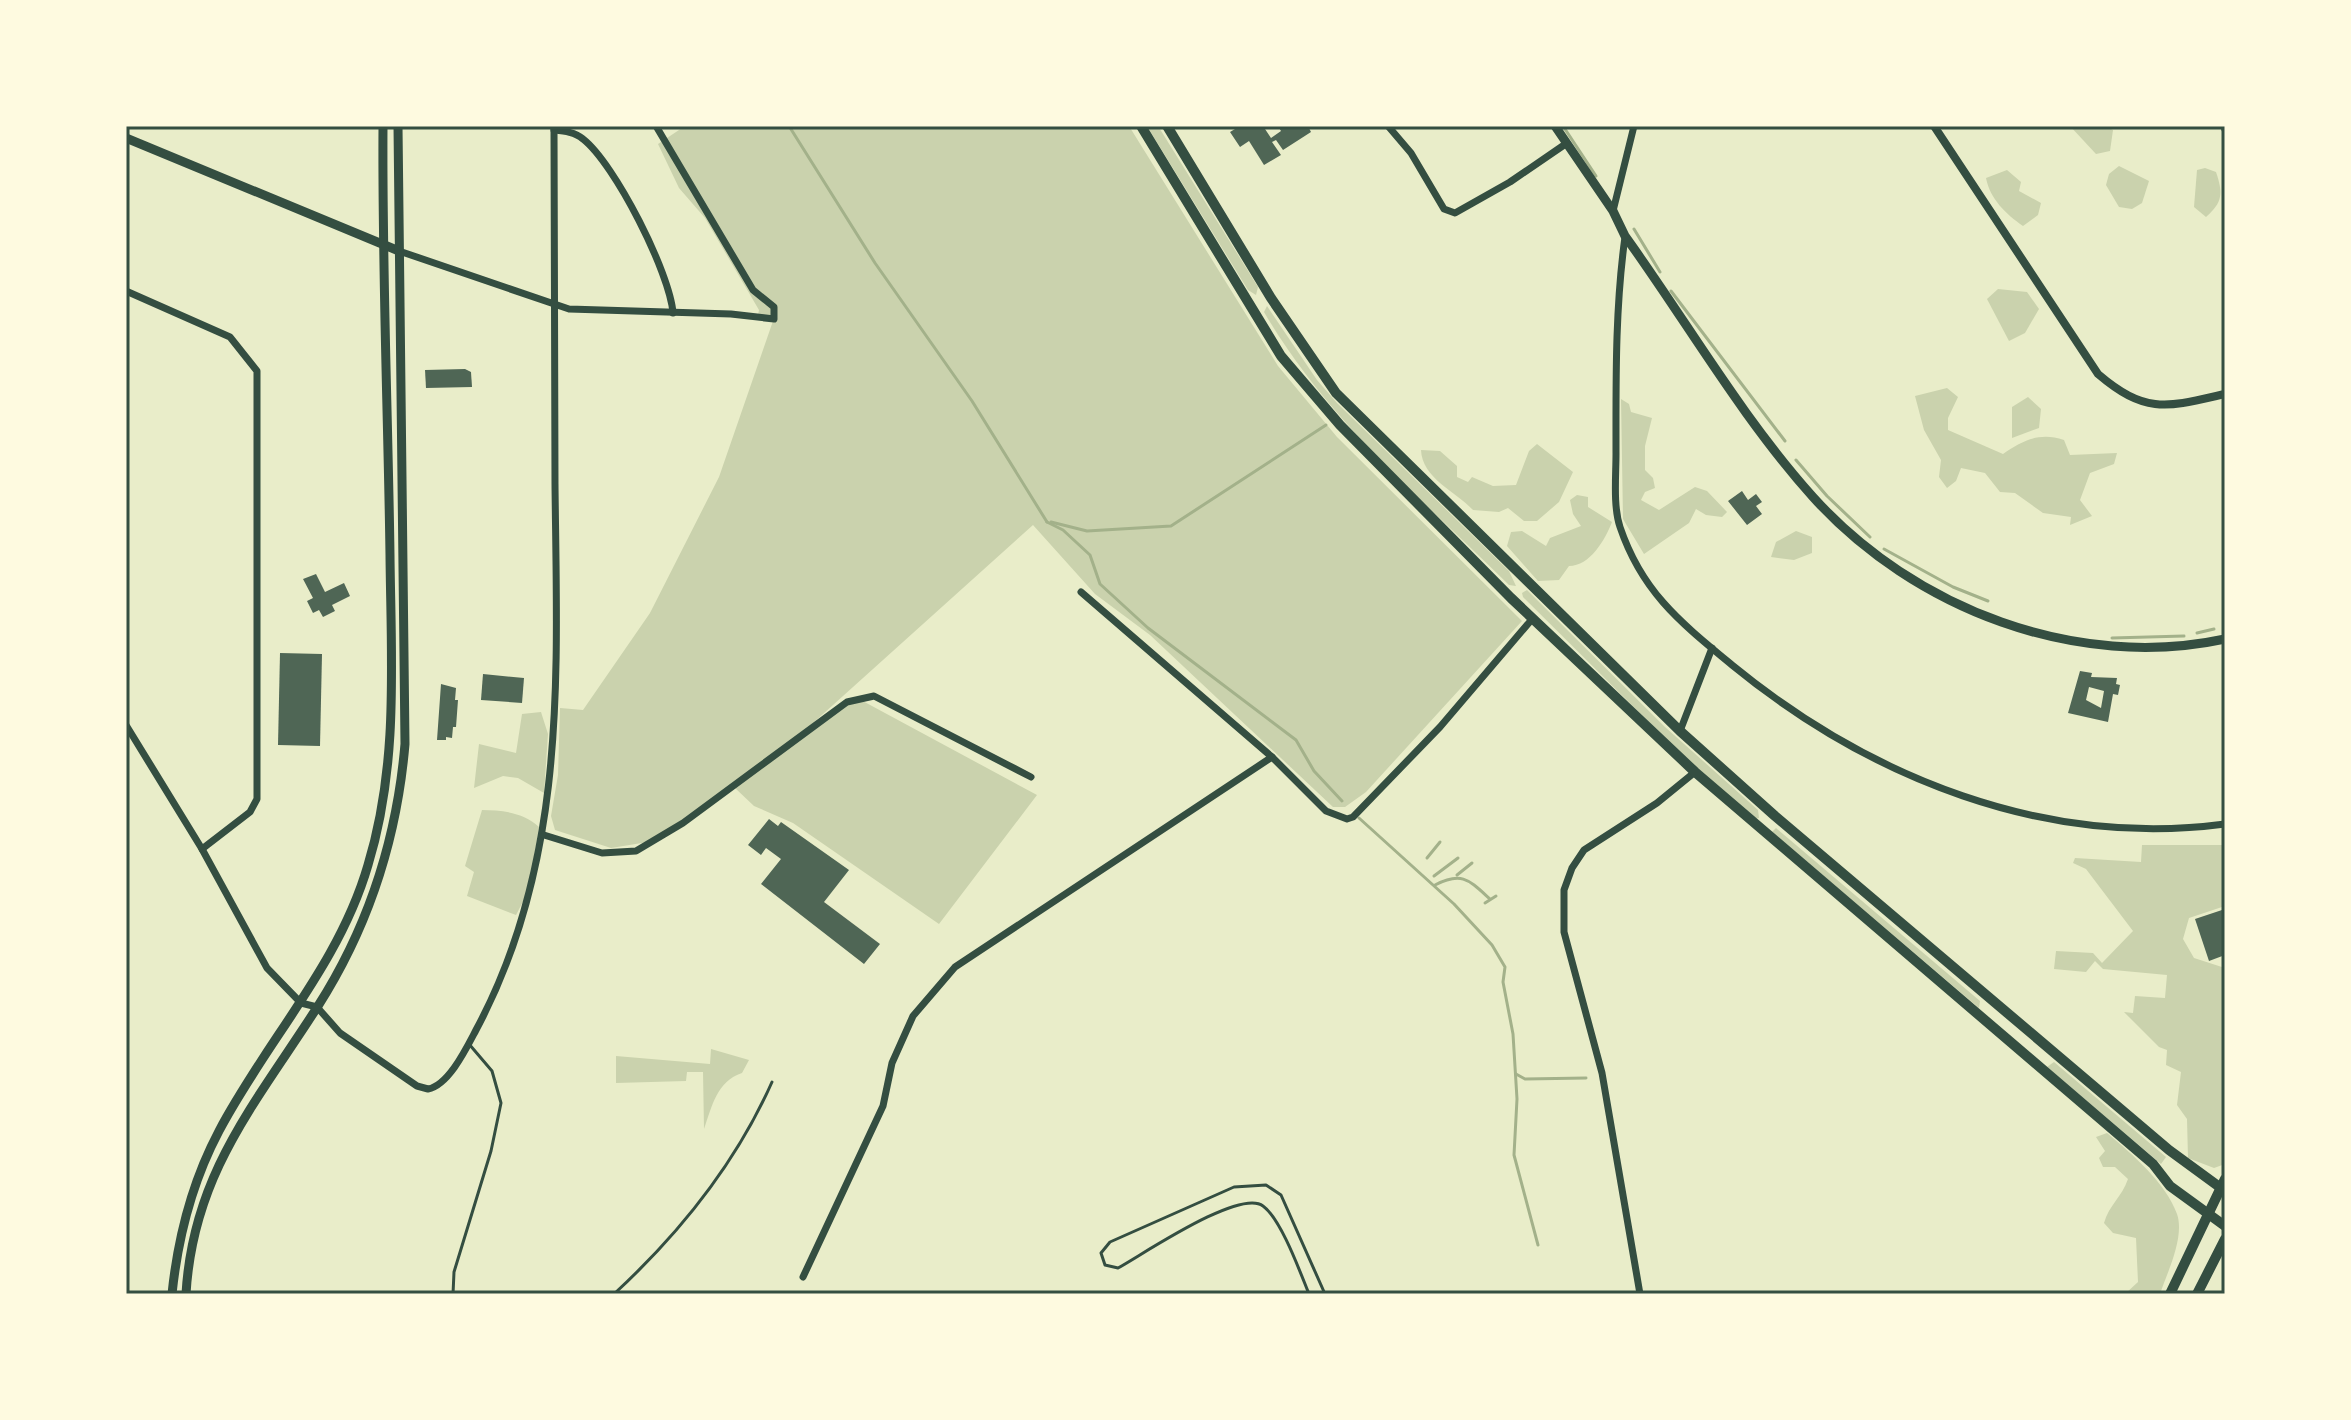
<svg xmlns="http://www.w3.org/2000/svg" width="2351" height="1420" viewBox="0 0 2351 1420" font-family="'PT Serif',serif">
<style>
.green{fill:#cad2ad}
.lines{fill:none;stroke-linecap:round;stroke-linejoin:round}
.stream{stroke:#a3b18a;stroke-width:3}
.building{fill:#4f6655;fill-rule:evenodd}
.service{stroke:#344e41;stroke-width:3}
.minor{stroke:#344e41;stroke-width:7}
.tertiary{stroke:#344e41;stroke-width:8}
.secondary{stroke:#344e41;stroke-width:9}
.primary{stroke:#344e41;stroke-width:10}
.neatline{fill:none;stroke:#344e41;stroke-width:3}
</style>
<rect width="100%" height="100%" fill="#e9edc9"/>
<g class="green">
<path d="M685,126H1129L1278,366L1337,437L1522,621L1366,792L1345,807H1333L1150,635L1095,594L1033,525L803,732L847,702L859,699L1037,795L939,924L793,823L754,806L735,788L654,841L611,848L555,830L551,816L558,775L560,708L583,710L650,613L719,477L773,321L757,320L759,310L705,218L679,188L658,144Z"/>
<path d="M1147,126H1158L1163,134L1258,287L1256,295L1248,290Z"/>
<path d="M2070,126H2105L2113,130L2110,151L2096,154Z"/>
<path d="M2119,166L2149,181L2142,203L2132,209L2119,207L2106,185L2109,174Z"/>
<path d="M2205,168L2216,172C2223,193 2223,202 2206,217L2194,207L2197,170Z"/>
<path d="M2007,170L2021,182L2019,191L2041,203L2038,215L2023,226C2006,214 1990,199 1986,178Z"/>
<path d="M1998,289L2027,292L2039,309L2025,333L2009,341L1987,299Z"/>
<path d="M1267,306L1317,380L1337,403L1509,571L1516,586L1509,585C1422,499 1326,419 1264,312Z"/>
<path d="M1947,388L1958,397L1948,418V430L2003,454C2023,440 2040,432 2064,440L2070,455L2117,453L2114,464L2090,473L2080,500L2092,516L2070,525L2071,517L2043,513L2015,493L2000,492L1985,473L1961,468L1956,481L1947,488L1939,477L1941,460L1924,430L1915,396Z"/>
<path d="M2028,397L2041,409L2039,428L2012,438V407Z"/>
<path d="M1621,399L1629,404L1631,412L1652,418L1645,446V470L1653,478L1655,488L1645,492L1641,500L1659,510L1695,487L1707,491L1727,512L1722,517L1706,515L1696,509L1689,523L1644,554L1623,519Z"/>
<path d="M1537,444L1573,472L1559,502L1537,521H1524L1508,508L1499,512L1473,510C1455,491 1422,478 1421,450L1440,451L1457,466V477L1468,482L1472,477L1493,486L1516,485L1529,451Z"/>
<path d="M1577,495L1588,497V507L1612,522C1605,540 1590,566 1569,566L1559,580L1538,581L1507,546L1511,532L1522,531L1546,546L1550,538L1581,526L1573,514L1570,500Z"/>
<path d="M1796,531L1812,537V553L1794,560L1771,557L1776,542Z"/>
<path d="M1527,590L1665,727L1758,810L1759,818L1753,819L1669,742L1523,597L1522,593Z"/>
<path d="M541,712L548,734L544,793L518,778L503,776L474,788L479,744L516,753L522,714Z"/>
<path d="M482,810C502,810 525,813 539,827L528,892L516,915L467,896L474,872L465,866Z"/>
<path d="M1776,828L1980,1001L1979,1008L1772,832Z"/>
<path d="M2142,845H2225V906L2189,918L2183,939L2194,958L2225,968V1164L2214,1168L2188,1158L2187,1119L2177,1105L2181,1072L2166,1065L2167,1050L2159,1047L2124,1012L2133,1013L2135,996L2165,998L2167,975L2103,969L2095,961L2086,972L2054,969L2056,951L2093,953L2102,963L2133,931L2086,869L2073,863L2075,858L2141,862Z"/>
<path d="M711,1049L749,1060L742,1073C717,1081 712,1106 704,1129L703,1072H687L686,1081L616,1083V1056L710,1064Z"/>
<path d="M2054,1062L2166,1157L2161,1164L2047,1067Z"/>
<path d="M2107,1133C2132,1154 2166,1183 2177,1214C2185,1237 2167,1273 2160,1294H2125L2138,1282L2136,1238L2113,1233L2104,1223C2109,1205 2122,1197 2128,1179L2115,1167H2103L2099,1158L2105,1151L2096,1137Z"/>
</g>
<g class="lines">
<g class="stream">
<path d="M789,126L875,263L972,401L1047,522"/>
<path d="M1563,126L1596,176"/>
<path d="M1634,229L1660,272"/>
<path d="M1671,291L1785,441"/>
<path d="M1796,460L1827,496L1870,537"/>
<path d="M1047,522L1063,530L1090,555L1100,584L1148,628L1296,740L1314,771L1342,801"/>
<path d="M1051,522L1087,531L1171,526L1326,425"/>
<path d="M1884,549L1953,587L1988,601"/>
<path d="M2197,633L2214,629"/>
<path d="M2112,638L2184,636"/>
<path d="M1359,818L1454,904L1492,945L1505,967L1503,982L1513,1034L1517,1099L1514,1155L1538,1245"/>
<path d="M1427,858L1440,842"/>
<path d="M1457,875L1472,863"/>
<path d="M1434,876L1458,858"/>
<path d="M1435,885C1462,871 1469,880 1490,899"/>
<path d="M1485,903L1496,896"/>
<path d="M1516,1074L1525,1079L1586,1078"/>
</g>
</g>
<g class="building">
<path d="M1240,126H1263L1271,138L1281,131L1278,126H1308L1311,132L1283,150L1276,140L1272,142L1281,155L1264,165L1249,141L1240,147L1230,132Z"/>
<path d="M465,369L471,372L472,387L426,388L425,370Z"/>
<path d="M1742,491L1748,500L1756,494L1762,502L1756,506L1762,514L1747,525L1728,501Z"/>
<path d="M316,574L325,592L344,583L350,596L332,605L335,611L323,617L319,610L313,613L307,601L313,598L303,579Z"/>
<path d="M280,653L322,654L320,746L278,745Z"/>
<path d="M2080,671L2092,673L2091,677L2117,678L2116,684L2120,685L2118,695L2113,694L2108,722L2068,713ZM2089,687L2104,691L2101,708L2086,700Z"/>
<path d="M483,674L524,678L522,703L481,700Z"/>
<path d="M441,684L456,688L455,700H458L456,727H453L452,738L446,737V740H437Z"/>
<path d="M769,819L778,826L781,822L849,870L824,902L880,944L864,964L761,884L781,859L766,848L761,855L748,845Z"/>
<path d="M2225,909V955L2209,961L2195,919Z"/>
</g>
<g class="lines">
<g class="service">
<path d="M453,1294L454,1272L491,1151L501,1103L492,1071L469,1044"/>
<path d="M614,1294C679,1234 736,1163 772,1082"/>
<path d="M1309,1294C1300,1272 1281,1219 1263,1206C1240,1188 1142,1255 1118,1268L1105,1265L1101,1253L1110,1242L1234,1187L1266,1185L1281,1195L1325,1294"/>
</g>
<g class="minor">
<path d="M1388,126L1411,153L1444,209L1455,213L1510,182L1567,143"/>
<path d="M2224,126L2225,130"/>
<path d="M554,130C564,131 575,132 583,139C615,164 670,273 673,313"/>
<path d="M1613,211L1634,126"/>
<path d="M1625,237C1615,309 1616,382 1616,454C1616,476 1613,506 1620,527C1642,592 1680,622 1732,665C1870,778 2045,848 2225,824"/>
<path d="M399,251L569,309L731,314L774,319V307L753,290L656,126"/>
<path d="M126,291L230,337L257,371V799L250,812L202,849"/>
<path d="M1081,592L1272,757"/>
<path d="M126,725L202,849L267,968L301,1003L317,1007L340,1033L417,1086L428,1089C449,1085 467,1047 476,1030C568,859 557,672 555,484C554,365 555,245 554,126"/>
<path d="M1680,731L1712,648"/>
<path d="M544,835L602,853L636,851L683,823L847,702L874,696L1031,777"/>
<path d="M803,1277L883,1106L892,1063L913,1016L955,967L1272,757L1326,811L1347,819L1353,817L1440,727L1533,618"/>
<path d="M1640,1294L1602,1073L1564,932V890L1572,868L1584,850L1657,803L1695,772"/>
</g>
<path class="tertiary" d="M1934,126L2098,374C2146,415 2168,407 2225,394"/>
<g class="secondary">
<path d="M1555,126L1613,211L1625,236C1687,322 1742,418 1813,497C1914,609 2077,671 2225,639"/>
<path d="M126,138L399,251"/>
<path d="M172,1294C178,1236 192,1182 219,1131C267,1040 339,965 368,865C399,764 391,659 390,555C388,412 382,269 383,126"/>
<path d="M186,1294C193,1173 256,1103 318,1006C369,926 397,838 405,744L398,126"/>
</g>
<g class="primary">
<path d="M1141,126L1281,356L1340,425L1511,598L1695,772L2153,1164L2170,1186L2225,1226"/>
<path d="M1167,126L1271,298L1336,393L1680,731L1775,816L2169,1150L2225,1191"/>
<path d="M2170,1294L2225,1179"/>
<path d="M2197,1294L2225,1239"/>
</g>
</g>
<rect width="2351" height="1420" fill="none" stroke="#fefae0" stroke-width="256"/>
<rect x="128" y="128" width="2095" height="1164" class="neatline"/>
</svg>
